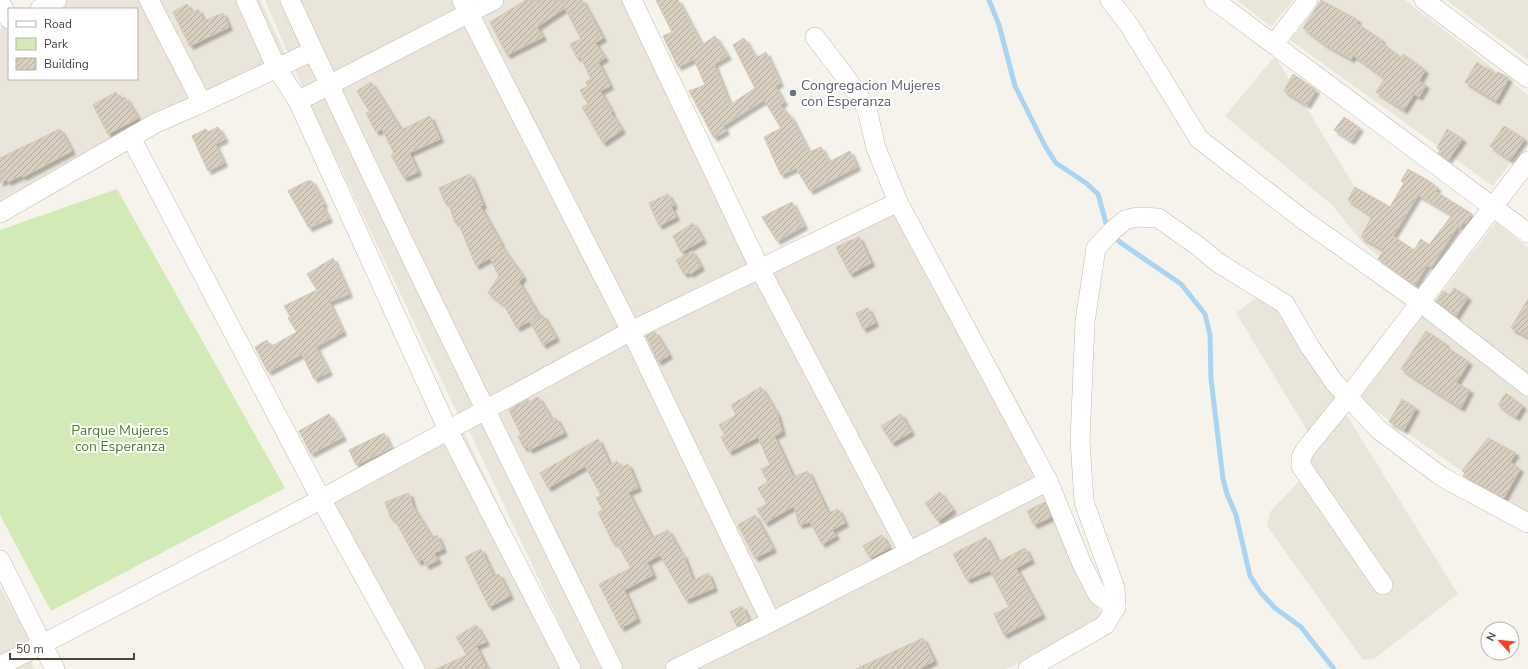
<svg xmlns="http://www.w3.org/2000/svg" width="1528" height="669" viewBox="0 0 1528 669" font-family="'Nunito Sans',sans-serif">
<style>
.residential{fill:#eae5da}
.green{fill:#d2eab5}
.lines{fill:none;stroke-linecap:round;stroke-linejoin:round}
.stream{stroke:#a9d4f2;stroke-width:5}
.building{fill:url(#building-hatch);stroke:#d3c7b4;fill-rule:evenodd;filter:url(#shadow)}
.minor-casing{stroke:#c2bbae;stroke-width:20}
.minor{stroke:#fff;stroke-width:19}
.worship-dot{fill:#6b7280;stroke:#fff;stroke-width:1.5}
.labels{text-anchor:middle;stroke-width:4;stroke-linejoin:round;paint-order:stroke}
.worship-label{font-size:14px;fill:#5b616d;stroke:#fff;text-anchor:start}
.park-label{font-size:14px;fill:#4a7f2a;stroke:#fff}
</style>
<defs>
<pattern id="building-hatch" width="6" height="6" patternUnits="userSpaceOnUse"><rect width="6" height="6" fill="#d8cfc1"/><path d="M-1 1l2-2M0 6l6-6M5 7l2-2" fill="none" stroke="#b1aa9e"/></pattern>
<filter id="shadow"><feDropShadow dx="3.5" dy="3.5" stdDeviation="1" flood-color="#0004"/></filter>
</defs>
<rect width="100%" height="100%" fill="#f6f3ec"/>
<g class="residential">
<path d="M57,0H260L292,68L205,105L0,210V29L9,25V79H137V9H39Z"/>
<path d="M265,0H632L760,269L898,202L1048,481L1105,625L1006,669H681L770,622L677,669H581L466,424L462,423L307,98Z"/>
<path d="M1237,0H1293L1271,27Z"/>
<path d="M1322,0H1405L1528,95V139L1493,186L1290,40Z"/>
<path d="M1446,0H1528V60Z"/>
<path d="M1275,56L1418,291L1363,243L1332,205L1225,116Z"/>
<path d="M1496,222L1528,247V376L1433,304Z"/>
<path d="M1260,295L1283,313L1458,594L1374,659L1363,660L1267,526L1270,512L1303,477L1308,432L1236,313Z"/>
<path d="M1421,313L1528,393V511L1517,510L1359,399Z"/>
<path d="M461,426L577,669H418L325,499Z"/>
<path d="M0,587L32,644L0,656Z"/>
<path d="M31,660L35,669H13Z"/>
</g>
<path class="green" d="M117,189L285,488L51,611L0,515V230Z"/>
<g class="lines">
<g class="stream">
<path d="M989,0L999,25L1015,86L1045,146L1056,163L1086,183L1098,194L1108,230"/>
<path d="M1113,236L1121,243L1181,284L1205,314L1210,335L1211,379L1223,479L1227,494L1236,515L1250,576L1261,593L1275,608L1301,627L1334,669"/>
</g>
</g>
<g class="building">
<path d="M526,0H582L603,38L595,43L605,58L598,62L610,86L600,91L612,112L611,113L622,130L603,143L582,107L588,104L580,90L588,86L586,82L591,79L580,56L577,58L570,44L581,39L565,8L537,27L543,37L507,55L490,22Z"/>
<path d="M656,0H678L702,45L715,36L728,56L714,64L730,105L755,88L733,45L744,38L756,58L766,52L780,83L775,86L784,102L780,105L791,117L809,152L821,147L829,162L850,151L857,167L810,191L796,168L781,175L764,137L781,128L764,100L723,126L726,131L714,138L689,91L705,85L694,59L678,67L663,36L672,32Z"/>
<path d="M1321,0L1358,20L1356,23L1382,40L1381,42L1401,58L1403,54L1425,70L1419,81L1426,85L1419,97L1414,94L1404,110L1376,92L1385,78L1353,55L1351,59L1326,45L1303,28Z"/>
<path d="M187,4L192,13L198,9L204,21L223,13L229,27L190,46L173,12Z"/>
<path d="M1477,62L1485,69L1487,67L1496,75L1498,72L1509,78L1496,101L1465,82Z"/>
<path d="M1293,74L1316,90L1307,105L1284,91Z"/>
<path d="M371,82L401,130L430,116L440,139L409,153L418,172L404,178L391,155L394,153L382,129L376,132L366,113L370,112L357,91Z"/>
<path d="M116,92L120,99L125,97L138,118L108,134L93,105Z"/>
<path d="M1344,117L1360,128L1351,141L1334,130Z"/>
<path d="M1504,126L1525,139L1510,160L1490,146Z"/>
<path d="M218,127L225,139L215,144L224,163L208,171L192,136L206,129L208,132Z"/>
<path d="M60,129L72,151L23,177L22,175L8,182L7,179L0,183V158Z"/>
<path d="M1447,129L1463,139L1448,160L1438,153L1440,150L1437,148Z"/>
<path d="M1408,169L1429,181L1438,188L1435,191L1472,214L1466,223L1463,222L1460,227L1449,221L1457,227L1431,267L1427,265L1415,285L1378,259L1384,250L1361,237L1372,216L1348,200L1355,187L1390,207L1404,183L1401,181ZM1418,195L1452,215L1429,245L1421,239L1414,250L1393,236Z"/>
<path d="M470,174L483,205L480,206L501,244H500L523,277L519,282L539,316L517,328L504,305L488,293L499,276L490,258L476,266L458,222L455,223L448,202L445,203L439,188Z"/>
<path d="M307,181H312L324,204L322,205L329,219L309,228L288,191Z"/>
<path d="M668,194L674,205L671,207L676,217L659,226L649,203Z"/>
<path d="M792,202L804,226L777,241L762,217Z"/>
<path d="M693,223L703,240L681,252L673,236Z"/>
<path d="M859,237L871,263L850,274L836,247Z"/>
<path d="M692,251L701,267L690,274L689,272L684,274L676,260Z"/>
<path d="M333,258L349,294L329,302L343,332L316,347L329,372L314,379L302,354L268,372L255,347L267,340L270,347L297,332L288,318L290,316L284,306L317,290L307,274Z"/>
<path d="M1454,288L1468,297L1456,316L1436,301L1443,291L1450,295Z"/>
<path d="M1528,299V337L1511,328Z"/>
<path d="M868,308L875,323L863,329L856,313Z"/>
<path d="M543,315L556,338L543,345L530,322Z"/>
<path d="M1426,331L1446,344L1445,346L1469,362L1456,383L1470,390L1461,408L1401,369Z"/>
<path d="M655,332L669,355L658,362L646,336Z"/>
<path d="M761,387L777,414L782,432L774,436L793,477L808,471L828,513L838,509L845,523L832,530L836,536L822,544L810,522L799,525L794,506L765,523L757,509L767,504L758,488L768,482L761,469L770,465L758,437L729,452L721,437L725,435L719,425L736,415L731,405Z"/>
<path d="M1506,393L1523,406L1516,417L1498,405Z"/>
<path d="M538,397L552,420L556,418L564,433L529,450L528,446L524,448L518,436L521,435L509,410L528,399L529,402Z"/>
<path d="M1402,399L1416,408L1404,430L1389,422Z"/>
<path d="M329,414L343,437L311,454L299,431Z"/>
<path d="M901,414L911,432L892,443L881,426Z"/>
<path d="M384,433L391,448L356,465L349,450Z"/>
<path d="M1488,438L1516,453L1510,462L1520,469L1504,498L1463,476L1465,472L1462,471Z"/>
<path d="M598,439L610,465L617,461L621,468L628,464L638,488L628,492L652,538L668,530L682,555L683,554L693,581L708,573L714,588L686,600L660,555L647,562L653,575L624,590L637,619L621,628L599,584L631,568L616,542L613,543L598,512L603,510L596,498L601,495L585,466L548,488L540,473Z"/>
<path d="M940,492L953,510L938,521L925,503Z"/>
<path d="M409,493L413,507L432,538L437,535L443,549L434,553L438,560L426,566L423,559L418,562L394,518L391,519L385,502Z"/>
<path d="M1045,502L1051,517L1034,525L1027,511Z"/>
<path d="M755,515L773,549L755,558L738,525Z"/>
<path d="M882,535L889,548L870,558L863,546Z"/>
<path d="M986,537L998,562L1025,548L1031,560L1016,568L1042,615L1004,635L994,614L1009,607L990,570L967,580L953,554Z"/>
<path d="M481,549L494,577L499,574L510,596L489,607L465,557Z"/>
<path d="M742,606L749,621L737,626L730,612Z"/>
<path d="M476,625L486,642L476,646L487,669H436L467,655L456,637Z"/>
<path d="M923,638L934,661L918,669H856Z"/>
</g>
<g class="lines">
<g class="minor-casing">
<g id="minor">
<path d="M149,0L202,103"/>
<path d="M246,0L276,67L298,101L448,430L571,669"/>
<path d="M290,0C393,225 504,447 613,669"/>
<path d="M462,0L631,331L771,622"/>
<path d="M632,0L760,269L909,552"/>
<path d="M1110,0L1129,25L1199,139L1305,221L1420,302L1528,386"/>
<path d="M1214,0L1528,233"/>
<path d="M1424,0L1528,78"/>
<path d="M0,2L9,19"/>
<path d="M40,9L57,0"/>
<path d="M815,37L847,79L867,109L876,148L898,202L1048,481L1082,564L1098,595L1116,607"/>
<path d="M1274,44L1308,0"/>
<path d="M298,101L494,0"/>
<path d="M131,138L321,499L415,669"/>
<path d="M0,213L156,123L202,103L313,51"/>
<path d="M0,560L55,669"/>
<path d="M1383,585L1301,466V458L1305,450L1348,397L1528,161"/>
<path d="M0,666L301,510L631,331L898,202"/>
<path d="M675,669L771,622L1048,481"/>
<path d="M1028,669L1105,625L1116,607L1115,588L1084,502L1080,440L1085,322L1096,248L1113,230L1125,220L1137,217L1158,218L1198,246L1217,262L1285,304L1310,347L1334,382L1379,430L1442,477L1528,523"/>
</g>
</g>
<use href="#minor" class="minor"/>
</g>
<circle class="worship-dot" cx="793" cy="93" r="4"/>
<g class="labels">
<g class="worship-label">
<text x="801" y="90">Congregacion Mujeres<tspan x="801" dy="16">con Esperanza</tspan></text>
</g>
<g class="park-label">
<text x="120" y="435">Parque Mujeres<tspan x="120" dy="16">con Esperanza</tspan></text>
</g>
</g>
<rect x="8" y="8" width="130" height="72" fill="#ffffff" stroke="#b7b4b0"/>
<rect x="16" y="21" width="20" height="6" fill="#ffffff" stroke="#b7b4b0"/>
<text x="44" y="28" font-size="12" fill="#4b4439">Road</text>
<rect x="16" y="38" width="20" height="12" fill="#d2eab5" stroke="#b7b4b0"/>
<text x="44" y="48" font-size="12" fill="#4b4439">Park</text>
<rect x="16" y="58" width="20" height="12" fill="url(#building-hatch)" stroke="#b7b4b0"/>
<text x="44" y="68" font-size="12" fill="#4b4439">Building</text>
<g transform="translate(1500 641) rotate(297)"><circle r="19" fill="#ffffff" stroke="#b7b4b0"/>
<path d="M0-3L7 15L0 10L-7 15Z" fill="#fc3f1d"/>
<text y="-6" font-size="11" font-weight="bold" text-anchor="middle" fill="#4b4439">N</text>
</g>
<path d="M10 653v6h124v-6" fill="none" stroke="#4b4439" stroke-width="2"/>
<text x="16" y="653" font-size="12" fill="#4b4439" stroke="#ffffff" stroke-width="3" paint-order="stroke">50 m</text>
</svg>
